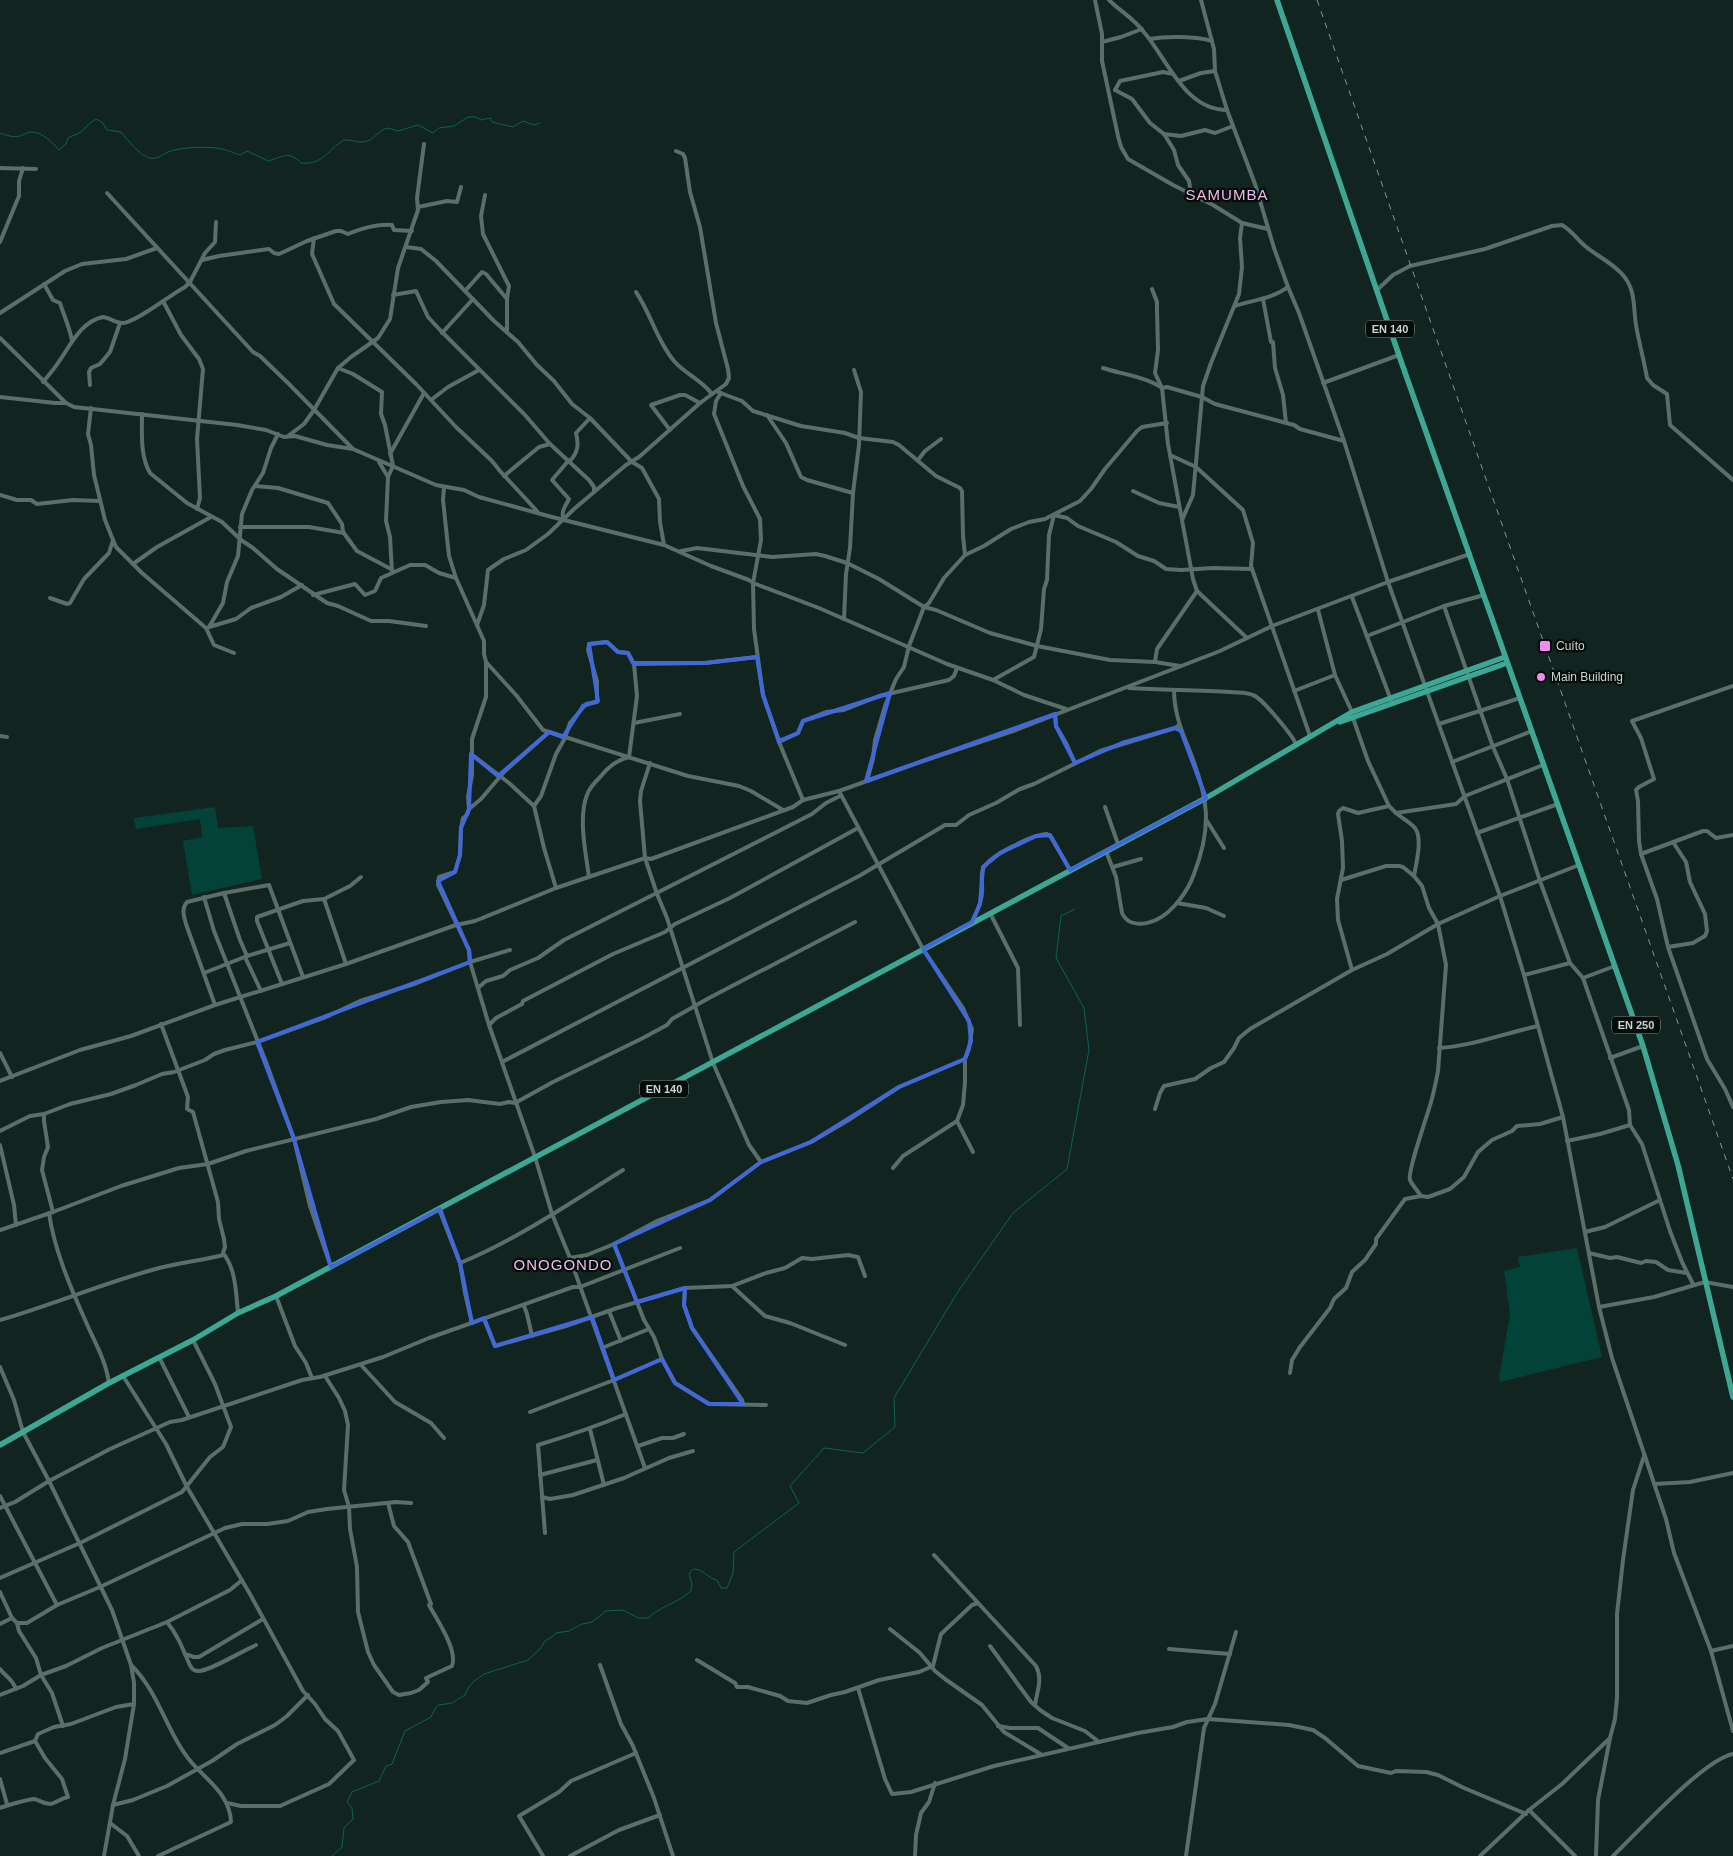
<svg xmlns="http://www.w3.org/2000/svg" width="1733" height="1856" viewBox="0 0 1733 1856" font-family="Helvetica,sans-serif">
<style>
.green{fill:#034239}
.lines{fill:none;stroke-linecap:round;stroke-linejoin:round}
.stream{stroke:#086356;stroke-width:1}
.minor{stroke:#5a6f6a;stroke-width:4}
.primary{stroke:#3da695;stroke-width:5.5}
.rail{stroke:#869491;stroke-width:1;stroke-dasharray:6 6;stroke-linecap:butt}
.marked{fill:none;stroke:#4069d7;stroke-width:4;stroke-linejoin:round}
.poi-dot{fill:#f38af1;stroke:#040b09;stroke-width:2}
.labels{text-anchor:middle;stroke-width:4.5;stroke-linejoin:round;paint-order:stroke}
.shield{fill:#040b09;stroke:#8f9896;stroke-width:1}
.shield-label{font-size:11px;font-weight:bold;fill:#cad5d3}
.poi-label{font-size:12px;fill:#cad5d3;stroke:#040b09;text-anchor:start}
.quarter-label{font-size:15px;letter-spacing:1px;fill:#f4b9f2;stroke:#040b09}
</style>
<rect width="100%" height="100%" fill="#112420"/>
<g class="green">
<path d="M215,807L218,828L253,826L262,879L192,895L183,841L202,837L200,819L136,829L134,818Z"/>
<path d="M1577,1248L1602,1357L1500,1382L1499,1377L1510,1314L1504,1271L1520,1267L1518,1257Z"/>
</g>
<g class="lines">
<g class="stream">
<path d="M0,133C6,135 14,138 20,136C24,135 27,132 32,132C42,132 53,143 59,150L66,144L68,138L81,132L90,123L96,119L102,122L107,130L121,132C128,140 140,156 150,158C159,160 163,153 171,151C183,147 209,146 222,149C223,149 238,154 240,155L247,151L268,161C283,157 289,150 301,163C324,165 327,150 344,140C351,139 358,143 364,142C375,140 378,130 388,128L398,131L418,125L433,133L439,128L454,126L468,117H476L481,120L490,118L492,122L513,127L523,121L534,125L540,123"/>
<path d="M332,1856L342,1847L344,1828L353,1819L352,1808L347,1802L352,1792L379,1781L386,1766L392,1764L405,1731L431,1717L436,1707L439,1705L452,1703L465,1695L468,1688L474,1681L484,1674L528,1660L540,1649L545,1641L553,1636L556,1633L569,1631L582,1624L592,1622L606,1611L623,1610L638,1618H648C659,1607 678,1603 691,1591L692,1584L689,1574L693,1569C704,1569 707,1578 717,1580L721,1588H727L733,1573L734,1552L799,1503L790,1486L824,1448L863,1453L895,1427L894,1398L957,1293L1013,1213L1067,1169L1089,1050L1084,1008L1056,958L1061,916L1075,909"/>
</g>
<g class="minor">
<path d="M1095,0L1102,34V61L1118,136L1121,147L1128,159L1173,185L1213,205L1242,223L1268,229"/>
<path d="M1109,0C1120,11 1133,18 1143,31C1167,58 1184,110 1227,110"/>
<path d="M1201,0L1214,49L1215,71L1227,110L1255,184L1274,248L1288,287L1299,313L1344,441L1388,582L1500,896L1524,975L1563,1117L1599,1307L1612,1358L1666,1519L1674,1553L1711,1651L1733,1731"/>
<path d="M1150,39C1166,36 1196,36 1212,41"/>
<path d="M1102,42L1121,37L1142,29"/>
<path d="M1179,81L1201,73L1215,71"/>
<path d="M1115,90L1132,99L1150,123L1164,134L1181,136L1205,130L1215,133L1233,126"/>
<path d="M1115,90L1120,81L1163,72L1173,74"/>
<path d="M1164,134L1174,150L1178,165L1189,181L1191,193"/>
<path d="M0,168L36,169"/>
<path d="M107,193L253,352L260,356L288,383L353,449"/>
<path d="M485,195L481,216L483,234L509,286L507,299V332"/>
<path d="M418,207L447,201L457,202L461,187"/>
<path d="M1242,223L1240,238L1242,267L1239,294L1211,363L1203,386L1193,495L1182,520L1193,579L1197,591L1247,638"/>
<path d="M314,238L312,254L334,304L416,384L456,427L492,461L500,471L537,511"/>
<path d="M0,242L19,196V181L23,168"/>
<path d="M406,247L421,249L436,261L494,321L518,342L537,365L554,381L572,404L590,418L632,462L642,468L659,499L660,522L664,545"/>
<path d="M202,260L219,256L269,249L274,253L279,254L307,241L336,231H341L348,234C363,228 376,224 392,225L394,230L412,231"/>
<path d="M44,284L53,300L60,303C64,316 70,328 72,341"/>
<path d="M1152,289L1157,302V309L1158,350L1155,373L1162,388L1168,444L1182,520"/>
<path d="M1377,290L1393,275L1410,266L1485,249L1552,226L1562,225C1571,230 1577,239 1585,246C1597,256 1611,262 1622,274C1636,289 1633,306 1636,325C1639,343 1644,360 1647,378L1653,385L1667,394L1670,425L1733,480"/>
<path d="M465,291L482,272L486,274L507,299"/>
<path d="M636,292C651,314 657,341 674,361C685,374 702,380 712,394"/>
<path d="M393,295L416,291L428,317L440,330L525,415L550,444L589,480L594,487V492"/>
<path d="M1263,299L1271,342H1273L1275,368L1283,395L1286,423"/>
<path d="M163,301L181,335L199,359L203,369L197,439L200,498L197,509"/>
<path d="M1235,306C1253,300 1272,299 1288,287"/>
<path d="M0,313L65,271L82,264L126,259L157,248"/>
<path d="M442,333L473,299"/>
<path d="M0,338L66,403"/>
<path d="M338,368L353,374L382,392L381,414L385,425L393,466L388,477L386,521L390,537L392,572"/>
<path d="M1103,368C1121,374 1147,377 1162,388L1167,387L1202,397L1215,404L1294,425L1300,429L1344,441"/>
<path d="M43,382C49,375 55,368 60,360C71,344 82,321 103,317C110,318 116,323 122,323C134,324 173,293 185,287L190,282L205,253L215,242L216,222"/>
<path d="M1323,383L1399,355"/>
<path d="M90,385L89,372L91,368L100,364L110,352L120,323"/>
<path d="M718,392L742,401L753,411L801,426L845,433L859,438L893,442L899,445L936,476L960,488L962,491L963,536L965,555"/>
<path d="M721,393L716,401L714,414L743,486L760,519L761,540L753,583L754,629L763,695L779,742L803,800"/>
<path d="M0,397L55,403H66L74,407L237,425L266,430L284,437L295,436L327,445L353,449L436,485L464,490L479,497L552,517L664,545L711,566L749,580L753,583L819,608L947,664L993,680L1024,695L1066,709"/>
<path d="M431,400L448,387L479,370"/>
<path d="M91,408L88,434L91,445L94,475L105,520L113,540L116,547L142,573L206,628L214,645L234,653"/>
<path d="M142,414C142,433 140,456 150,473L187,503L222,522L241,540L253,548L277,569L327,603L338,606L371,621H389L426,626"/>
<path d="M767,415L786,443L801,477L807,480L853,493"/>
<path d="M670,430L651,405L680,395H685L700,403"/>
<path d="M288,436L304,424L314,410L338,368L351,357L378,338L390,319L398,268L418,210L417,198L424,144"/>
<path d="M390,454L424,393"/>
<path d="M1170,455L1196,467L1243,510L1253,543L1251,566L1310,736"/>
<path d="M918,460L925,451L941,439"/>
<path d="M570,461C578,452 579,445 576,433L590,418"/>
<path d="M379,462L388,477"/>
<path d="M504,476L539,447L550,444"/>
<path d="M255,486L278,488L328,503L342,524L343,532L357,551L391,569"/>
<path d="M444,487L443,500L449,556L456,578L484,641V654L486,662L516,695L543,730L688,776L739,786L751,791L783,810"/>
<path d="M1133,491L1159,503L1179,507"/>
<path d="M0,495L17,500H31L37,504L73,500L100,501"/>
<path d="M1054,515L1067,518L1078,526L1116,542L1138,556L1154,561L1166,569L1181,570L1213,568L1252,569"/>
<path d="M564,520C560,512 566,505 569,499L552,480L569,460"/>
<path d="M240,527H309L344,533"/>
<path d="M681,551L697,548L772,557L816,554L825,556L847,563L879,579L924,607L936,610L990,633L1037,646L1110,660L1155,662L1180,666"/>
<path d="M133,564L157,547L211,517"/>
<path d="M313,595L355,584L365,595L375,591L381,578L410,565H425L439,573L456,578"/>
<path d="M1352,597L1391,700"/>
<path d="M50,598L67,604L70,603L84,579L109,553L113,540"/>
<path d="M1444,606L1493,747L1507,779L1540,881L1570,963L1583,978L1629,1110L1630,1125L1642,1144L1670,1231L1682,1262L1693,1284"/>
<path d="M1318,610L1335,675L1352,712"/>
<path d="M844,619L846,574L850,548L853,493L859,445L861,392L854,370"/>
<path d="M477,625L484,605L488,570L504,559L526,550L548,534L574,509L626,465L639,457L700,403L726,384L729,378L728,369L716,323L700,227L690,192L685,158L683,154L676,151"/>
<path d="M209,627L223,603L227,582L238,556L242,514L252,490L263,473L271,448L278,434"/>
<path d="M209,627L236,619L251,608L281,597L302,585"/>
<path d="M1367,636L1444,606L1484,595"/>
<path d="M486,662V697L472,739V775L468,797L469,809L467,815L463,818L461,828L460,855L455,872L439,877L438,885L469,950L470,962L489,1025L535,1157L552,1214L570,1258L645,1468"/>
<path d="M1155,662L1157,649L1197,591"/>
<path d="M993,680L1034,657L1041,629L1044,589L1047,580L1049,535L1054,515"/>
<path d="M1733,686L1632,721L1641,738L1654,779L1639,787L1636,790L1638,801L1639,841L1641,854L1657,899L1668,947L1707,1059L1725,1089L1733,1107"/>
<path d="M1129,688C1163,690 1197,690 1230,692C1238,693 1246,692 1253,695C1262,698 1292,735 1296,744"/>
<path d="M1294,691L1335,675"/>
<path d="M1055,714L1056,726L1066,743L1075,763"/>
<path d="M1353,718L1368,761L1389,806L1396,813L1456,804L1465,796L1543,765"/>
<path d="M634,723L680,714"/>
<path d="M1439,724L1520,698"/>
<path d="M0,736L7,737"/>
<path d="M779,742L798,733L803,721L826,712L844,710L879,696L949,680L954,676L957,668"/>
<path d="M471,754L509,783L534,806"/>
<path d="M1452,762L1532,731"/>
<path d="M650,763L641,791L640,801L645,858L657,894L667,918L713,1063L749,1145L761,1162"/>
<path d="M867,781L873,759L875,740L885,706L896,679L904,667L909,646L924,607L929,603L944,578L965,555L984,546L1011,529L1029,522L1045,519L1080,501L1091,489L1105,469L1137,431L1142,427L1167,423"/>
<path d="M839,791L923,949L963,1008L972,1029L969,1049L965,1059V1082L963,1105L957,1121L903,1156L893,1168"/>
<path d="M1105,807L1118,844"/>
<path d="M469,809L481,799L504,772L549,732"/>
<path d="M1396,813C1402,818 1410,822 1415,828C1423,838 1416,864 1414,876"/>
<path d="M1207,821L1224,848"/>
<path d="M1477,833L1558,804"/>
<path d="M1106,851L1116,877L1122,913C1128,927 1144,925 1156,920C1173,912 1188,891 1194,874C1213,825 1208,797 1189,749C1181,730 1174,711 1174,690"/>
<path d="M1641,854L1703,831H1707L1716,838L1733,835"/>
<path d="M1113,867L1141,859"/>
<path d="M589,877C586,855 578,817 587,795C589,788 595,782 601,776C609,766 617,760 629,757L637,696L634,664L705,663L757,657"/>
<path d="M1341,880L1386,866H1399L1403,867L1414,876L1422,886L1429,908L1438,924L1446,965L1438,1071C1436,1081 1434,1092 1431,1102C1428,1114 1407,1172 1410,1180C1412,1185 1418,1191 1421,1196"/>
<path d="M556,888L544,848L534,806L541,796L556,754L565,738L570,723L586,704L597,702V681L588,650L589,644L607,642L618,652L628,653L634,664"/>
<path d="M224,893L240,940L247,956"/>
<path d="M204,897L214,931L266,1062L294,1139L310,1206L331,1267"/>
<path d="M324,899L346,964"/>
<path d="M1177,903L1206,908L1224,916"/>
<path d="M990,913L1018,968L1020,1025"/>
<path d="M972,922C976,913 982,903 982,892C983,884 980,877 983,869C988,856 1034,834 1047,834L1051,837L1070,870"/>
<path d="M1668,947L1693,943L1705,936L1707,931L1705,914L1690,882L1686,862L1673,842"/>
<path d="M245,957L261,991"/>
<path d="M1352,970L1338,920L1337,899L1343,868L1342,841L1338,814L1339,811L1343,808L1358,813L1389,806"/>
<path d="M204,973L247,956L290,943"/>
<path d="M1524,975L1570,963"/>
<path d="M1583,978L1615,966"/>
<path d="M282,984L257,921V917L303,901L324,899L350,886L361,877"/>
<path d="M478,988L486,981L503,976L510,970L538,958L564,940L812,814L826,803L840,796"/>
<path d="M215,1005L186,924C184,916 181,909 187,902L224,893L269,885L303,977"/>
<path d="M161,1024L188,1097L187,1109L193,1112L218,1202L219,1219L224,1239L225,1247L223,1253C236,1269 236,1293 238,1313"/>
<path d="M489,1025L496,1018L522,1004L523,1001L613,954L665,932L675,924L730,898L858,828"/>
<path d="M1439,1048C1473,1046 1505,1033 1538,1026"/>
<path d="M0,1053L12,1077"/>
<path d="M1610,1058L1643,1046"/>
<path d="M502,1062L859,876L945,825H956L969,815L996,803L1020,789L1034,784L1100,751L1175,728L1179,725"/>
<path d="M0,1081L80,1050L131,1036L215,1005L346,964L456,925L475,921L556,888L645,858L651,859L793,807L803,800L839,791L926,760L1016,730L1220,651L1272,626L1388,582L1470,554"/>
<path d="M1155,1109L1160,1093L1164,1086L1195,1079L1211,1068L1224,1062L1234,1048L1239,1038L1250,1029L1352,970L1387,954L1438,924L1500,896L1579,865"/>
<path d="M44,1114V1121L48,1147L44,1157L42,1170L53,1212"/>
<path d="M957,1121L973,1152"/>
<path d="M0,1131L30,1116L44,1114L70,1104L111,1094L136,1085L162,1074L174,1072L205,1060L214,1054L225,1050L257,1042L326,1017L360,1001L417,983L470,962L510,950"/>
<path d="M1567,1141L1600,1134L1630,1125"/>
<path d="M0,1145L14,1205L16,1225"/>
<path d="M439,1209L460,1263L465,1293L472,1323"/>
<path d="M49,1213C54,1249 71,1289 86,1322C95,1343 106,1361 109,1383"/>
<path d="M0,1230L53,1212L121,1186L179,1168L208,1164L246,1151L376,1119L411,1107L441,1102L468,1100L500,1104L509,1102L515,1103L553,1082L643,1038L667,1025L672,1019L709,998L855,922"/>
<path d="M1585,1232L1605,1227L1660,1200"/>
<path d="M614,1244L644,1320L654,1337L662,1359L675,1383L709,1404L766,1405"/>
<path d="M1589,1253L1610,1258L1617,1257L1641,1263L1646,1261L1656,1262L1668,1270L1687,1273"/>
<path d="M570,1258L587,1255L614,1244L657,1221L710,1200L761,1162L811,1142L847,1121L899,1087L965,1059"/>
<path d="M460,1263C518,1239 570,1203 623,1170"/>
<path d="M732,1286L765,1316L790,1323L845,1345"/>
<path d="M685,1288L684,1305L692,1328L742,1400L743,1404"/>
<path d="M276,1296L295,1346L306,1363L312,1378"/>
<path d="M524,1306L527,1314L532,1336"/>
<path d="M1599,1307L1654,1297L1705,1282L1733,1287"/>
<path d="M609,1311L621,1341"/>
<path d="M484,1319L495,1346L566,1326L617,1308L685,1288L732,1286L766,1273L785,1268L802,1258L812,1259L848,1255L858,1257L865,1276"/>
<path d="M0,1320C52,1305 101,1284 152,1270C176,1263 200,1261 223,1255"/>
<path d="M602,1348L649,1329"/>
<path d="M160,1359L189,1417"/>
<path d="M361,1365L395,1402L431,1423L444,1438"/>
<path d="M0,1367L14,1400L23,1432L49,1481L112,1610L131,1665L134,1683V1704L125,1759L113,1805L104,1856"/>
<path d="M1290,1373L1292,1360L1300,1347L1330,1308L1334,1299L1346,1288L1352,1272L1365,1260L1376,1244V1239L1405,1199L1421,1196L1428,1197L1450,1189L1464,1177L1478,1152L1492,1140L1512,1131L1517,1126L1540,1124L1563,1117"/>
<path d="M123,1376L166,1444L187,1487L250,1594L303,1691L315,1704L325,1719L338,1731L354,1760L329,1784L280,1806H241L227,1803"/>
<path d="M325,1376L339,1398L345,1411L348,1425L344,1490L349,1507L350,1529L357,1567L358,1612L368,1652L374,1665L393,1692L399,1695L411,1693L419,1690L428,1682L426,1678L452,1666C458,1650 437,1620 429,1605L431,1604L408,1542L394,1526L388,1503"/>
<path d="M530,1412L614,1380L662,1359"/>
<path d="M590,1429L604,1485"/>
<path d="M638,1446L662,1438H673L684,1434"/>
<path d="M540,1475L597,1460"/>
<path d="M1654,1484L1690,1482L1733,1473"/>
<path d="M0,1496L57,1605"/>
<path d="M542,1497L550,1499L573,1495L624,1478L669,1458L693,1451"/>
<path d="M0,1508L15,1502L49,1481L110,1449L170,1422L182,1420L302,1380L320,1377L383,1357L429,1338L573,1287H580L680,1248"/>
<path d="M545,1533L538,1445C568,1436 597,1426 626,1414"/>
<path d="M934,1555L1036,1666C1043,1679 1037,1691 1035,1705"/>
<path d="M0,1578L80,1543L182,1492L210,1457L223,1447L231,1427L215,1384L193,1340"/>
<path d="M0,1592L12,1618L17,1623L19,1631L36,1658L41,1675L52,1693L63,1726"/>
<path d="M167,1622C177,1634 182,1647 188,1661C190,1666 192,1671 198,1671C208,1672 244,1650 256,1645"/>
<path d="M17,1623H27L57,1605L100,1587L225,1528L242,1524H267L288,1521L308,1512L327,1509L396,1502L411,1503"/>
<path d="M0,1624L12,1618"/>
<path d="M890,1629L920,1653L935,1671L945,1679L982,1705L1004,1732L1042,1755"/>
<path d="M990,1646L1031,1702L1040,1710L1052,1718L1085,1731L1099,1742"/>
<path d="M1169,1649L1230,1654"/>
<path d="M1711,1651L1733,1646"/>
<path d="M185,1654L194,1657H199L263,1619"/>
<path d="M697,1660L735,1683L737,1687H748L780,1696L788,1701L807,1703L831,1695L845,1692L879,1680L919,1672L933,1666L941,1634L972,1605L978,1603"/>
<path d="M131,1665C159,1692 167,1734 192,1763C208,1781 230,1795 231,1822L158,1856"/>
<path d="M600,1665L621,1724L633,1746L654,1798L673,1856"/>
<path d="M0,1669C6,1677 12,1678 16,1689"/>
<path d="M858,1688L885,1779L892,1794L911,1792L994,1766L1138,1733L1173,1727L1187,1722L1208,1719L1289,1725L1313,1730L1325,1738L1358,1766L1391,1773L1396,1771L1426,1772L1438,1775L1464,1788L1526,1814"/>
<path d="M0,1695L23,1686L41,1675L66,1666L102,1648L167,1622L230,1590L242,1580"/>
<path d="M998,1726L1010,1728H1038L1068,1748"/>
<path d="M0,1753L35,1741L38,1734L54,1727L71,1724L116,1707L134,1704"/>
<path d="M0,1779L7,1804"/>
<path d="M113,1805L133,1800L167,1786L212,1761L237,1744L275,1725L287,1716L308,1695"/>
<path d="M0,1808C5,1806 29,1799 34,1799C40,1800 43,1804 50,1804C56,1803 62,1798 68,1797L62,1779L45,1758L35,1741"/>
<path d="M1529,1810L1575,1856"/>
<path d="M110,1823L127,1836L139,1856"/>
<path d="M543,1856L519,1816L559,1792L571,1781L636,1753"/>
<path d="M570,1856L619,1830L660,1815"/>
<path d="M915,1856L916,1835L921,1813L929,1802L935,1783"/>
<path d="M1186,1856L1204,1728L1215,1704L1236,1632"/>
<path d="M1480,1856L1529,1810L1562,1784L1610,1738L1615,1719L1617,1698V1614L1623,1560L1633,1490L1644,1456"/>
<path d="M1596,1856L1598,1800L1610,1738"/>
<path d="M1613,1856C1638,1832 1703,1760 1733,1754"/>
</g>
<g class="primary">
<path d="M1277,0L1402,364L1643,1046L1678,1165L1733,1397"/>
<path d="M1340,722L1507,663"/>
<path d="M0,1445L109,1383L193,1340L238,1313L276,1296L1206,798L1352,712L1505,657"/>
</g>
<path class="rail" d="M1317,0L1733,1179"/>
</g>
<path class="marked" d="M607,642L618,652L628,653L633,663H705L757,657L763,695L779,741L798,733L803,721L890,693L866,781L1055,714L1056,726L1075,763L1122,743L1175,728L1181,731L1206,798L1070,870L1050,835L1036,836L1000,853L983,867L980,904L972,922L923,949L969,1021L971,1041L965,1059L899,1087L811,1142L761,1162L710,1200L614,1244L637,1302L685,1288L684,1305L692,1328L743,1404H709L675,1383L662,1359L614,1380L592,1317L495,1346L484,1318L472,1323L460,1263L440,1209L331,1267L294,1139L257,1042L470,962L469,950L438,881L455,872L460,855L461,828L469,809L471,754L498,776L549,732L563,737L583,706L598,701L589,644Z"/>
<g class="poi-dot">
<rect x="1539" y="640" width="12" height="12" rx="2.5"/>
<circle cx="1541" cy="677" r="5"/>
</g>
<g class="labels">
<g class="shield">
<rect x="1366" y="320.5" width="48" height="17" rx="4"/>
<rect x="1612" y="1016.5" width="48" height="17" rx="4"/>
<rect x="640" y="1080.5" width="48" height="17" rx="4"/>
</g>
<g class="shield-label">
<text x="1390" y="333">EN 140</text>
<text x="1636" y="1029">EN 250</text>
<text x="664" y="1093">EN 140</text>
</g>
<g class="poi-label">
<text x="1556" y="650">Cuíto</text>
<text x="1551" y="681">Main Building</text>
</g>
<g class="quarter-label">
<text x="1227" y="200">SAMUMBA</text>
<text x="563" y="1270">ONOGONDO</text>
</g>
</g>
</svg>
